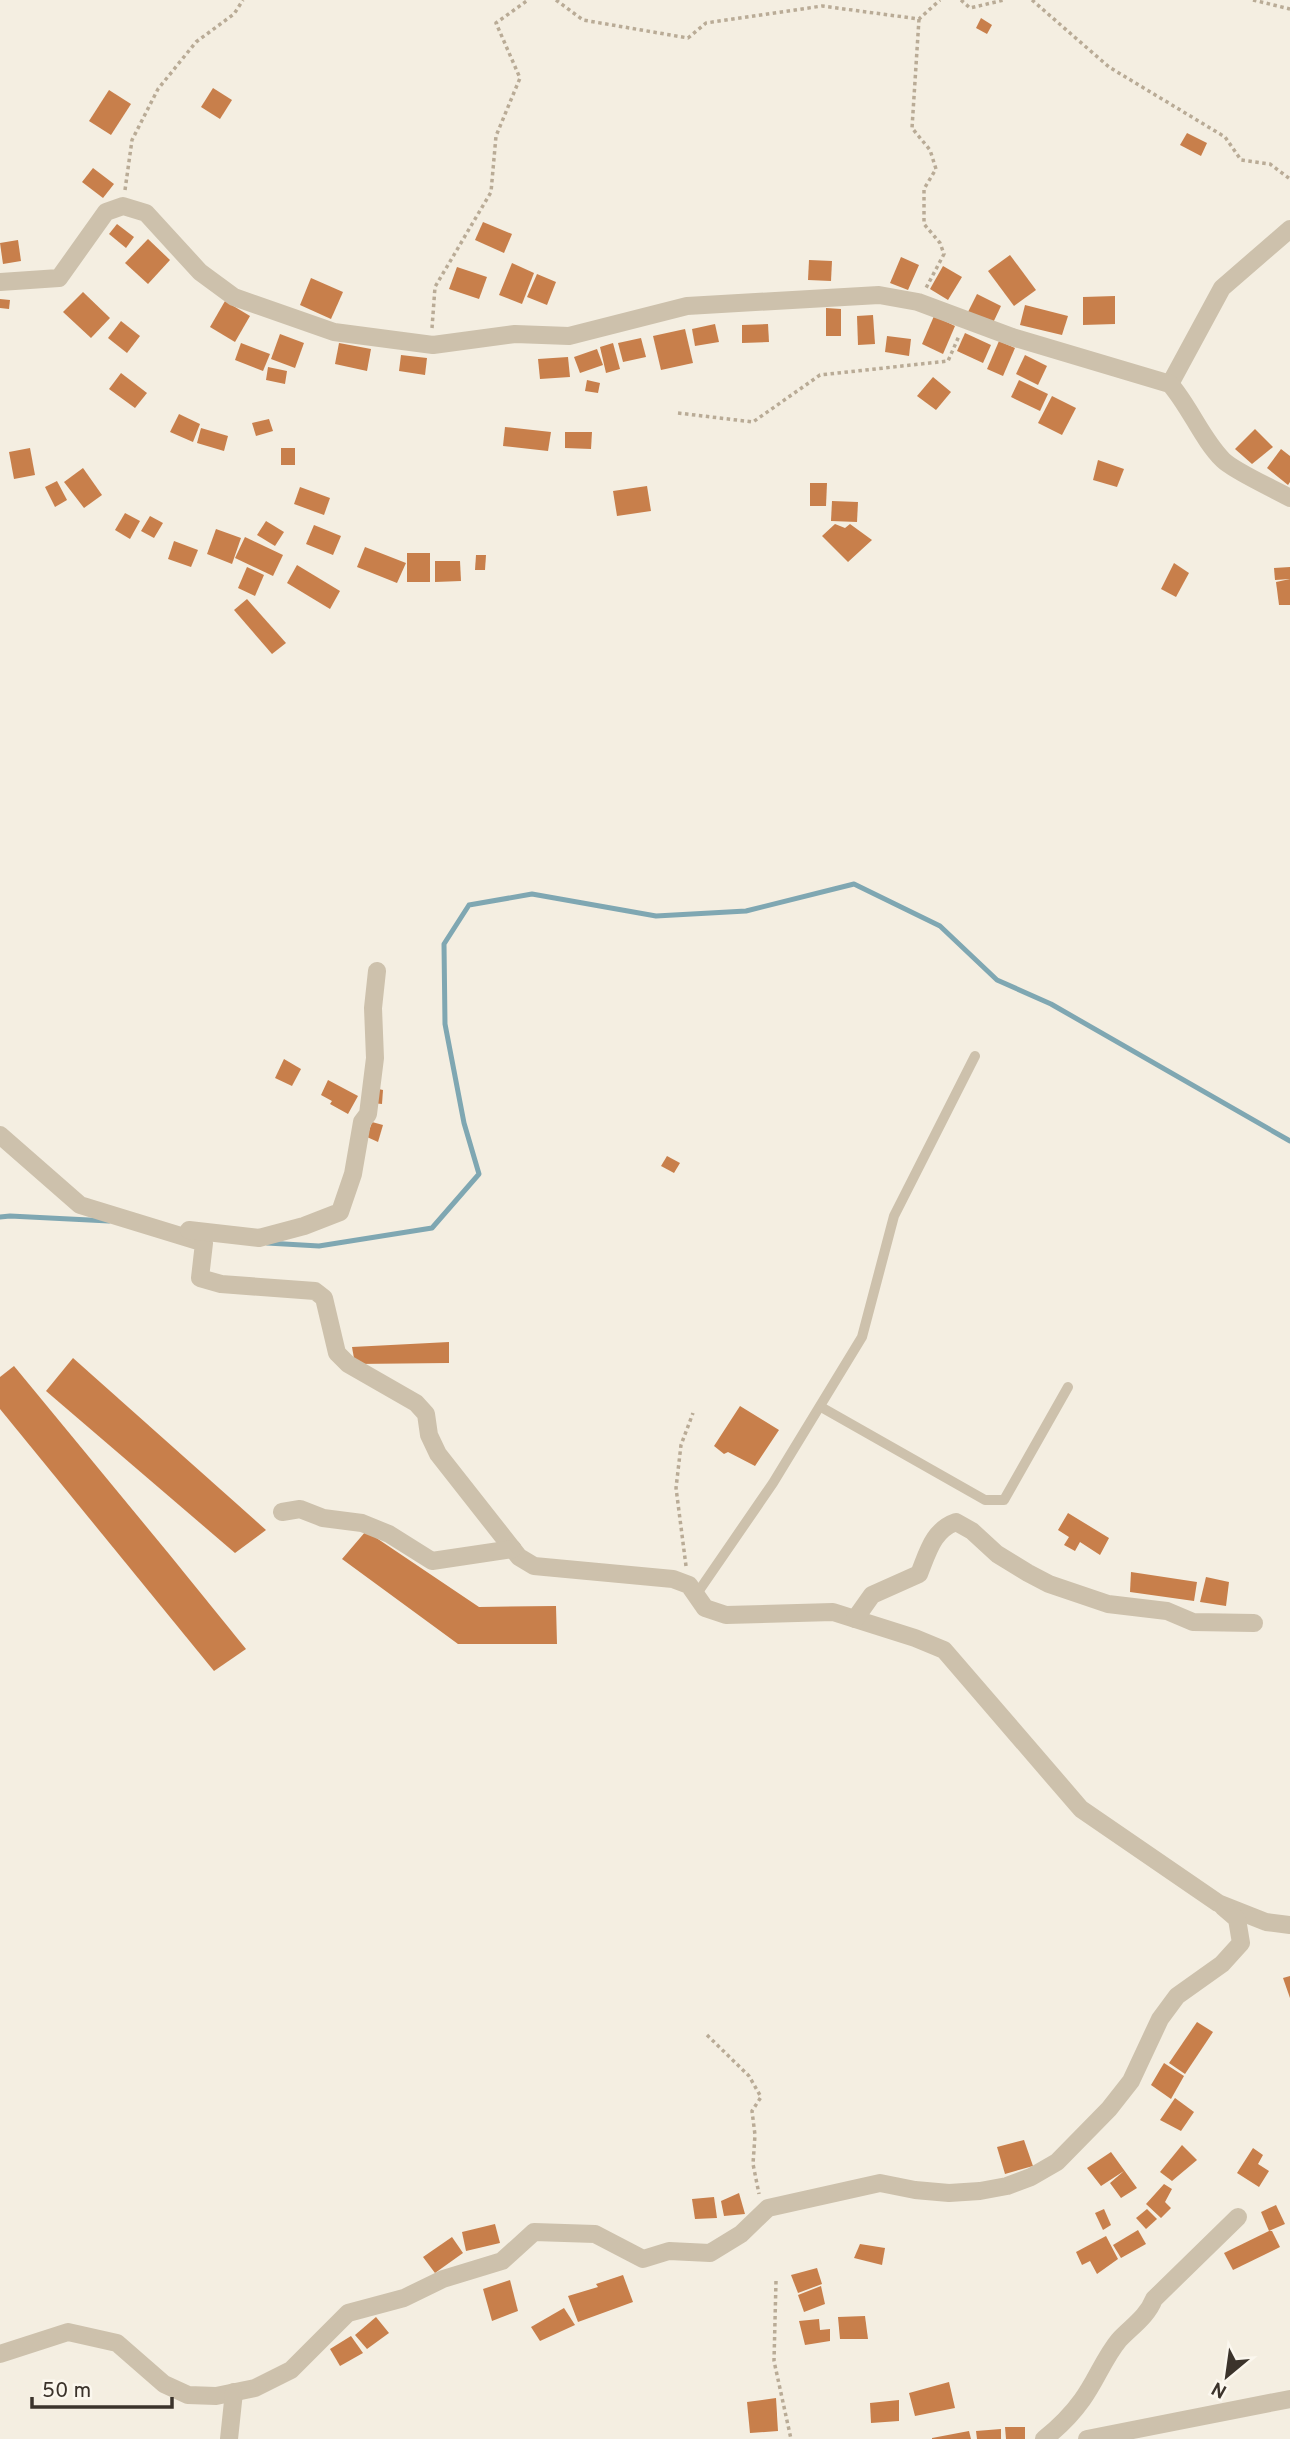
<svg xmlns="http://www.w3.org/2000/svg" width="1290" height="2439" viewBox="0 0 1290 2439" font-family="Overpass,sans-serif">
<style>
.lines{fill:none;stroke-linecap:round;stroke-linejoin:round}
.stream{stroke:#7fa7b2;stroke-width:5}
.building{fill:#c87f4b}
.path{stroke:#b9ab96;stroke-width:3.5;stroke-dasharray:3.5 3.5;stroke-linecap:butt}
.service{stroke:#cdc1ac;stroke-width:10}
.minor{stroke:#cdc1ac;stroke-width:18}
.tertiary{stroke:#cdc1ac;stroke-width:18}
</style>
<rect width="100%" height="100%" fill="#f4eee1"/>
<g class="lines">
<g class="stream">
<path d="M0,1217L10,1216L109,1221"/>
<path d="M267,1243L319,1246L432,1228L479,1174L464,1123L445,1024L444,944L469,905L532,894L656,916L746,911L854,884L940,926L997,980L1051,1004L1290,1141"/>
</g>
</g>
<g class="building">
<path d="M981,18L992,25L987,34L976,28Z"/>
<path d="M213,88L232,100L220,119L201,107Z"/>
<path d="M109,90L131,104L111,135L89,121Z"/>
<path d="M1187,133L1207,143L1201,156L1180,145Z"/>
<path d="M93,168L114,184L103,198L82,182Z"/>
<path d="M483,222L512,234L504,253L475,240Z"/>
<path d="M117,224L134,237L126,248L109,234Z"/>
<path d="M148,239L170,260L148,284L125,263Z"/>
<path d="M18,240L21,261L3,264L0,243Z"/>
<path d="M1010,255L1036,290L1014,306L988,271Z"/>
<path d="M901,257L919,265L908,290L890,283Z"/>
<path d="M809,260L832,261L831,281L808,280Z"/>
<path d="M512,263L534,273L522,304L499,295Z"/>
<path d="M943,266L962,277L948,300L930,289Z"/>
<path d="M457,267L487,277L479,299L449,289Z"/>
<path d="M537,274L556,282L547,305L527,297Z"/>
<path d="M311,278L343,292L331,319L300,305Z"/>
<path d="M83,292L110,318L91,338L63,312Z"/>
<path d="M977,294L1001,306L992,325L968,312Z"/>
<path d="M1115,296V324L1083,325V297Z"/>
<path d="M0,299L10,300L9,309L0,308Z"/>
<path d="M225,301L250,316L235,342L210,327Z"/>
<path d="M1025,305L1068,316L1062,335L1020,325Z"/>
<path d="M826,308L841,309V336H826Z"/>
<path d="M873,315L875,344L858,345L857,316Z"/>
<path d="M934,316L955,326L943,354L922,344Z"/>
<path d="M121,321L140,336L127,353L108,338Z"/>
<path d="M715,324L719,342L695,346L692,329Z"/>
<path d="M768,324L769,342L742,343V325Z"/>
<path d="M685,329L693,363L661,370L653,336Z"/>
<path d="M965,333L991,345L983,363L957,351Z"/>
<path d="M280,334L304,343L295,368L271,359Z"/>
<path d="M887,336L911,339L909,356L885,352Z"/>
<path d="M641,338L646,357L623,362L618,343Z"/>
<path d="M999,341L1015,348L1003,376L987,369Z"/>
<path d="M241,343L270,354L263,371L235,360Z"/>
<path d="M339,343L371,349L367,371L335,364Z"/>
<path d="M613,343L620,369L606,373L600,347Z"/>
<path d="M597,349L603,365L580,373L574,357Z"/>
<path d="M401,355L427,358L425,375L399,371Z"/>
<path d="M1025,355L1047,366L1038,385L1016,374Z"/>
<path d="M568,357L570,377L540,379L538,359Z"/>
<path d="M268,367L287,371L285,384L266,380Z"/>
<path d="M121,373L147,393L135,408L109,389Z"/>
<path d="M933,377L951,392L936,410L917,396Z"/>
<path d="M587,380L600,383L598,393L585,391Z"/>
<path d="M1019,380L1048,394L1040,411L1011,397Z"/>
<path d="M1052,396L1076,408L1062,435L1038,423Z"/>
<path d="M179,414L200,424L193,442L170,432Z"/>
<path d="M269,419L273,431L256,436L252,423Z"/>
<path d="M505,427L551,432L548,451L503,446Z"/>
<path d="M201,428L228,436L224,451L197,443Z"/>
<path d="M1255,429L1273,447L1252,464L1235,449Z"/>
<path d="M565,432H592L591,449L565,448Z"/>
<path d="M30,448L35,475L14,479L9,452Z"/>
<rect x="281" y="448" width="14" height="17"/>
<path d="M1281,449L1290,456V482L1288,485L1267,468Z"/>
<path d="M1098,460L1124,469L1117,487L1093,480Z"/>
<path d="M83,468L102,495L84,508L64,482Z"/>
<path d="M57,481L67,500L55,507L45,487Z"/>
<path d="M810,483H827L826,506H810Z"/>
<path d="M647,486L651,511L617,516L613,491Z"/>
<path d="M300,487L330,498L324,515L294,504Z"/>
<path d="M832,501L858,502L857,522L831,521Z"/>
<path d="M125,513L140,521L130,539L115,530Z"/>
<path d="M150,516L163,523L154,538L141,531Z"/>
<path d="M266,521L284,532L275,546L257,535Z"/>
<path d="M835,524L845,528L850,524L872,540L848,562L822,536Z"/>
<path d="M314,525L341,536L333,555L306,544Z"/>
<path d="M216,529L241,538L232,564L207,554Z"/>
<path d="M245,537L283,555L273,576L235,558Z"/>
<path d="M174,541L198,550L191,567L168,559Z"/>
<path d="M365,547L406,563L397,583L357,567Z"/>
<rect x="407" y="553" width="23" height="29"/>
<path d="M476,555H486L485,570H475Z"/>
<path d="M435,561H460L461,581L435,582Z"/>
<path d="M1174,563L1189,573L1176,597L1161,589Z"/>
<path d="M297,565L340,591L330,609L287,583Z"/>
<path d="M247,567L264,575L255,596L238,588Z"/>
<path d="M1290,567V579L1275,580L1274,568Z"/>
<path d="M1290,579V605H1279L1276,582Z"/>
<path d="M247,599L286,643L272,654L234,610Z"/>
<path d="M284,1059L301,1069L292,1086L275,1078Z"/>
<path d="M328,1080L358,1096L348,1114L330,1104L332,1101L321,1095Z"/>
<path d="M374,1088L383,1090L382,1104L372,1103Z"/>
<path d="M372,1122L383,1125L378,1142L367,1137Z"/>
<path d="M667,1156L680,1163L674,1173L661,1166Z"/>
<path d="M449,1342V1363L355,1364L352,1347Z"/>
<path d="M73,1358L266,1530L235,1553L46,1391Z"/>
<path d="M14,1366L169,1554L246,1649L214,1671L0,1409V1377Z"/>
<path d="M740,1406L779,1430L755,1466L728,1452L724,1454L714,1446Z"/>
<path d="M1068,1513L1109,1538L1100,1555L1080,1542L1075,1551L1064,1545L1069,1537L1058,1530Z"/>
<path d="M366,1531L479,1607L556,1606L557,1644H458L342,1559Z"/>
<path d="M1131,1572L1197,1582L1194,1601L1130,1592Z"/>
<path d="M1206,1577L1229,1582L1226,1606L1200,1602Z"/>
<path d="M1290,1976V1998L1283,1978Z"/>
<path d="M1197,2022L1213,2032L1185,2074L1169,2063Z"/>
<path d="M1164,2063L1184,2076L1171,2099L1151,2085Z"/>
<path d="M1175,2098L1194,2112L1181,2131L1160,2120Z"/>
<path d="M1024,2140L1033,2166L1005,2174L997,2147Z"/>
<path d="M1182,2145L1197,2160L1172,2181L1160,2172Z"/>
<path d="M1253,2148L1263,2155L1258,2164L1269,2171L1259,2187L1237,2173Z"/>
<path d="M1111,2152L1137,2188L1121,2198L1110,2183L1124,2171L1101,2186L1087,2168Z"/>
<path d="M1164,2184L1172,2189L1165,2202L1171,2208L1161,2218L1146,2204Z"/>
<path d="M739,2193L745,2214L724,2216L721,2201Z"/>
<path d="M714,2197L717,2218L695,2219L692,2199Z"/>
<path d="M1276,2205L1285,2224L1269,2231L1261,2212Z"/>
<path d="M1104,2209L1111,2225L1103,2230L1095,2213Z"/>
<path d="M1147,2209L1157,2219L1146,2229L1136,2218Z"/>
<path d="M495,2224L500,2243L466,2251L462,2232Z"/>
<path d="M1138,2230L1146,2244L1121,2258L1113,2245Z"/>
<path d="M1269,2231H1272L1280,2247L1233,2270L1224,2253Z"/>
<path d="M1106,2236L1118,2259L1097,2274L1090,2261L1082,2265L1076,2252Z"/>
<path d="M452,2237L463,2253L435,2273L423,2257Z"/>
<path d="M860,2244L885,2248L882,2265L854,2258Z"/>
<path d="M817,2268L822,2284L798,2293L791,2275Z"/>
<path d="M623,2275L633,2302L578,2322L568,2296L598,2287L596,2284Z"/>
<path d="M510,2280L518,2311L492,2321L483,2289Z"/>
<path d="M821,2286L825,2304L804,2312L798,2295Z"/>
<path d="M564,2308L575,2325L540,2341L531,2327Z"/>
<path d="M865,2316L868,2339H840L838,2317Z"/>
<path d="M376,2317L389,2333L367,2349L355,2335Z"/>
<path d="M819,2319L820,2330L830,2329V2341L805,2345L799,2321Z"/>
<path d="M351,2336L363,2353L340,2366L330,2349Z"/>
<path d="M949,2382L955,2408L915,2416L909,2393Z"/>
<path d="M776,2398L778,2431L750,2433L747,2402Z"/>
<path d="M899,2400V2421L871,2423L870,2403Z"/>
<path d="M1005,2427H1025V2439H1006Z"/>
<path d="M1001,2429V2439H977L976,2431Z"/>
<path d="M969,2431L971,2439H932V2438Z"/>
</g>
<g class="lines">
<g class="path">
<path d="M556,0L583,20L688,38L706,23L822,6L919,19L940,0"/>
<path d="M961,0L970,8L1004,0"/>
<path d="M1032,0L1109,67L1225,137L1241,160L1270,164L1290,179"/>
<path d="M1253,0L1290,9"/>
<path d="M919,19L912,128L930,150L936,169L924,189V224L940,243L944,254L926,288"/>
<path d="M125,190L132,140L158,89L196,42L234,14L243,0"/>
<path d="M432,328L435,287L491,192L496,136L520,78L496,23L528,0"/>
<path d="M678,413L753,422L820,375L948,361L959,336"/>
<path d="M686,1566L676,1488L681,1445L693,1413"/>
<path d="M707,2035L749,2076L761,2097L752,2111L755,2135L753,2164L759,2194"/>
<path d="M776,2281L774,2361L791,2439"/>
</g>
<g class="service">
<path d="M821,1407L985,1500H1004L1068,1387"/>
<path d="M696,1595L773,1483L862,1337L894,1216L975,1056"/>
</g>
<g class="minor">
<path d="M1170,384L1222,288L1290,229"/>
<path d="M0,1135L80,1205L204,1243L200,1278L221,1284L315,1291L324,1298L337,1353L348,1364L416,1403L426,1414L429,1435L438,1454L519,1557L534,1566L673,1579L689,1585L705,1608L726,1615L833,1612L915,1638L944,1650L1081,1809L1218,1903L1266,1922L1290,1925"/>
<path d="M189,1230L259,1238L304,1226L340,1212L353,1174L362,1122L368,1114L375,1058L373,1008L377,971"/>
<path d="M282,1512L300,1509L323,1518L362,1523L389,1534L432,1561L513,1549"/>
<path d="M855,1619L872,1595L919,1574C928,1552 933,1530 956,1522L972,1531L997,1554L1028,1573L1049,1584L1108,1604L1167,1611L1193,1622L1254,1623"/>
<path d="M0,2354L68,2332L117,2343L164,2384L188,2395L216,2396L255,2388L291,2370L348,2313L404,2298L443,2279L502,2261L534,2232L595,2234L643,2259L669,2251L710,2253L741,2234L768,2208L880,2183L915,2190L949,2193L980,2191L1007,2186L1031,2177L1057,2162L1109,2109L1131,2081L1160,2019L1177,1996L1222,1964L1241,1943L1237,1919L1223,1907"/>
<path d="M229,2439L234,2392"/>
<path d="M1044,2439C1058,2428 1072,2414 1082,2400C1096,2381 1104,2358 1119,2340C1131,2327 1147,2317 1154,2299L1238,2217"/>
<path d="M1087,2439L1290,2399"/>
</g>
<path class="tertiary" d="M0,282L59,278L106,212L123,206L146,213L200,272L234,297L334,332L433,345L515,334L569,336L687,306L879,295L918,302L1012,337L1170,384C1190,407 1202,439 1223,460C1234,471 1274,489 1290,498"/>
</g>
<g transform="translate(1227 2376) rotate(209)" stroke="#fbf7ee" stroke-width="5" paint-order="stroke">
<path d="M0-5L12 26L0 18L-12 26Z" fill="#3b332b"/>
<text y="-10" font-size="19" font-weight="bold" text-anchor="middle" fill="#3b332b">N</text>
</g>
<path d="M32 2397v10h140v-10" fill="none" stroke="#3b332b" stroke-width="3.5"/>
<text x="42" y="2397" font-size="21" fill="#3b332b" stroke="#fbf7ee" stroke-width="5" paint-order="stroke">50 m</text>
</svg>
